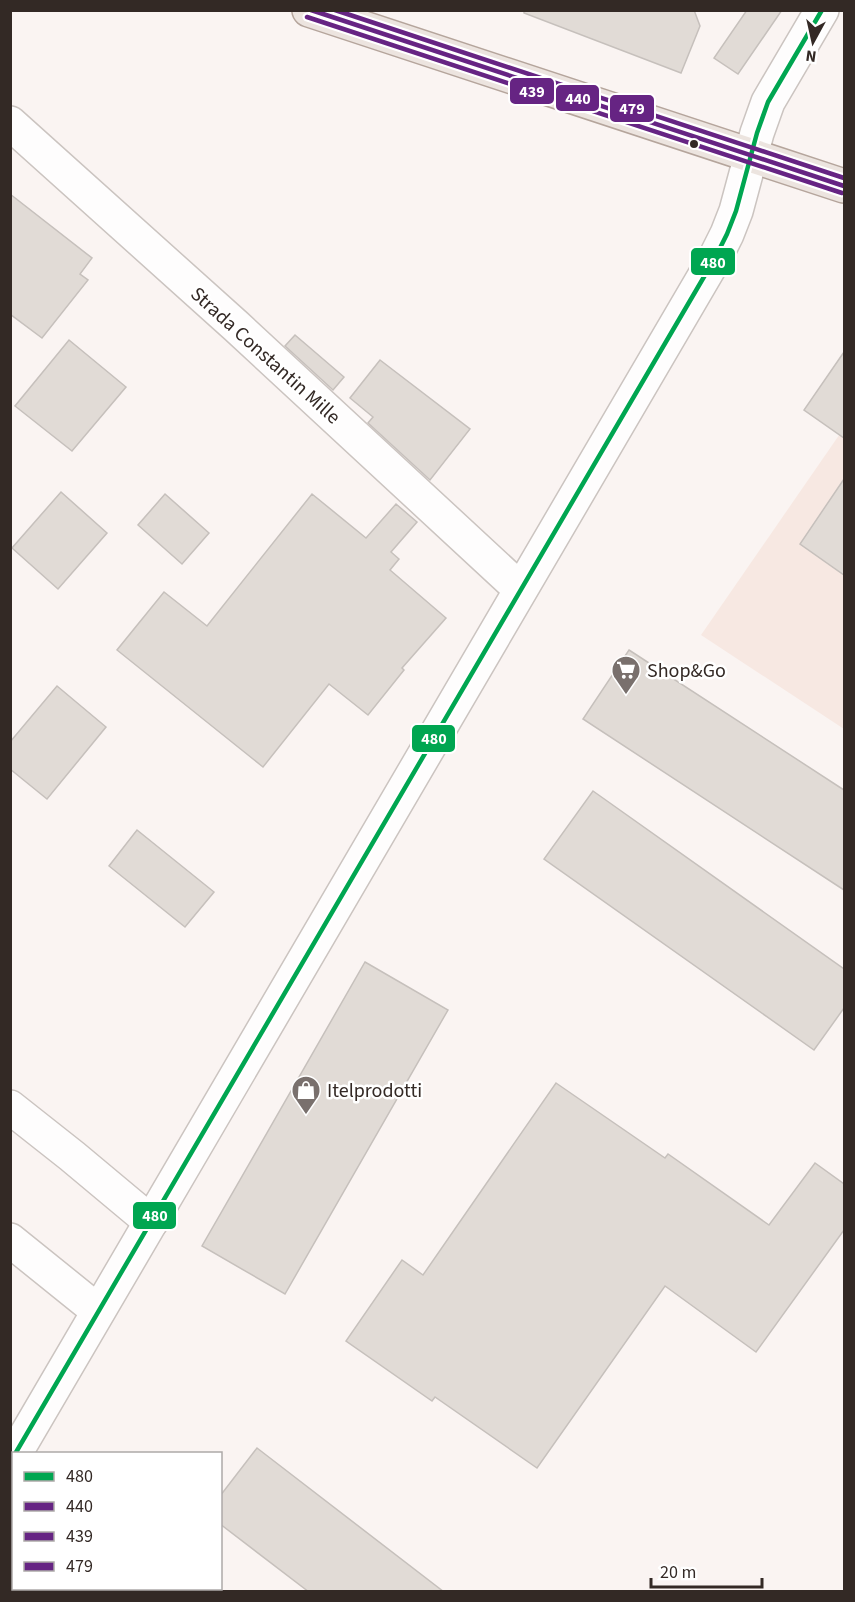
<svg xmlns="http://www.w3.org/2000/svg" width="855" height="1602" viewBox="0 0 855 1602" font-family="'Source Sans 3',sans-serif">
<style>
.built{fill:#f7e8e2}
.building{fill:#e1dbd6;stroke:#c6c0bc;stroke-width:1.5}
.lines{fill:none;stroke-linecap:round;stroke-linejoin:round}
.minor-casing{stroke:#cbc4c0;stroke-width:36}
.major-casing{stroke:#b5a59c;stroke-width:36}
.minor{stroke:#fefdfd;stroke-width:33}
.major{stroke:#ece4df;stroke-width:33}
.bus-1-casing{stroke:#fff;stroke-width:9}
.bus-2-casing{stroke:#fff;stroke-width:9}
.bus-3-casing{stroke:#fff;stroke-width:9}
.bus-4-casing{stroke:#fff;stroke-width:9}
.bus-1{stroke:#00a651;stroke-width:4.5}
.bus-2{stroke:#662483;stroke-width:4.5}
.bus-3{stroke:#662483;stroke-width:4.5}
.bus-4{stroke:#662483;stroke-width:4.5}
.bus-dot{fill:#332925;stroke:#fff;stroke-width:2}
.labels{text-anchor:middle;stroke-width:5;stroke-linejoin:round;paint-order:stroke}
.street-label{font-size:20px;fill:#332925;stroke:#fff}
.poi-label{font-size:20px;fill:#332925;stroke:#fff;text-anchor:start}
.line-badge{stroke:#fff;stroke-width:2}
.badge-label{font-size:16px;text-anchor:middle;font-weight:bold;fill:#fff}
</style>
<rect width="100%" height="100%" fill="#faf4f2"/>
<path class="built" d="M844,428V729L701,635Z"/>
<g class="building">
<path d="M524,10H694L700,26L681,73L524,13Z"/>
<path d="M747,10H782L738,74L714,58Z"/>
<path d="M10,194L92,258L80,274L88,280L42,338L10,314Z"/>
<path d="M295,335L344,377L333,390L285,346Z"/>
<path d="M69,340L126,387L72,451L15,406Z"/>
<path d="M844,352V438L804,410Z"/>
<path d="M380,360L470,429L430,480L368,423L373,417L350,398Z"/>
<path d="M844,479V575L800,544Z"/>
<path d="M61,492L107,533L58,589L12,548Z"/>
<path d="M165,494L209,533L182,564L138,525Z"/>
<path d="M312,494L366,538L396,504L417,522L391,552L399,559L390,570L446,618L402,668L404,670L368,715L329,684L263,767L117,650L164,592L207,626Z"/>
<path d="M629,650L844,790V890L583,719Z"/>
<path d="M57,686L106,727L47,799L10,769V742Z"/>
<path d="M593,791L844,969V1008L814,1050L544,859Z"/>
<path d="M137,830L214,892L185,927L109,866Z"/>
<path d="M365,962L448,1010L285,1294L202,1246Z"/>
<path d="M556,1083L665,1158L668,1154L769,1225L815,1163L844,1184V1230L756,1352L665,1286L537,1468L435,1397L432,1401L346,1341L402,1260L423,1275Z"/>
<path d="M257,1448L444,1592H309L220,1524V1496Z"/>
</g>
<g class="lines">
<g class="minor-casing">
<g id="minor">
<path d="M10,123L236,326L520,589"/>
<path d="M10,1107L72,1156L151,1222"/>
<path d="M10,1240L98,1311"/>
<path d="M15,1454L715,258L727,234L736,211L757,133L768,102L822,10"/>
<path d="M10,1476L14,1479"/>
<path d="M152,1588L156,1592"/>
</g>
</g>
<g class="major-casing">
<path id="major" d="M309,10L844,186"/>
</g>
<use href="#minor" class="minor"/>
<use href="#major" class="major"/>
<g class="bus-1-casing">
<path id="bus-1" d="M15,1454L715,258L727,234L736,211L757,133L768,102L822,10"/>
</g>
<g class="bus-2-casing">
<path id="bus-2" d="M311,10L844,186"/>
</g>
<g class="bus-3-casing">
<path id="bus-3" d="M307,17L842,193"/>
</g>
<g class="bus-4-casing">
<path id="bus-4" d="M335,10L844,178"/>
</g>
<use href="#bus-1" class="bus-1"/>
<use href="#bus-2" class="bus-2"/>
<use href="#bus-3" class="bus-3"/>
<use href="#bus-4" class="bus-4"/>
</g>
<defs>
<g id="supermarket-pin" transform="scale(1.5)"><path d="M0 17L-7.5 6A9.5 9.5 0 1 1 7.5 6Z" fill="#79706d" stroke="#fff"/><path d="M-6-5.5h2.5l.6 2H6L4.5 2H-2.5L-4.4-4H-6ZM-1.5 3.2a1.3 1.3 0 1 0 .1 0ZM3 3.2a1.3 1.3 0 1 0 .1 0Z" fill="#fff"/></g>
<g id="shop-pin" transform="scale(1.5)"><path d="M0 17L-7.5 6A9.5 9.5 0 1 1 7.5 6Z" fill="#79706d" stroke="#fff"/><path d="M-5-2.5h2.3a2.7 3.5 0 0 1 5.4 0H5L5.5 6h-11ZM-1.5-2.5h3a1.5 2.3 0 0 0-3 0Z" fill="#fff"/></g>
</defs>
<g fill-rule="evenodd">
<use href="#supermarket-pin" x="626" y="670"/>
<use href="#shop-pin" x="306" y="1090"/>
</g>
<circle class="bus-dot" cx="694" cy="144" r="5"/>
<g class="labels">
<g class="street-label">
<text transform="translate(266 355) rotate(42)" y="7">Strada Constantin Mille</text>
</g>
<g class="poi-label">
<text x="647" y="677">Shop&amp;Go</text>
<text x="327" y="1097">Itelprodotti</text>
</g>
</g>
<g class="line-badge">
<rect x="509" y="77" width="46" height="28" rx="6" fill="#662483"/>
<rect x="555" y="84" width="45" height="28" rx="6" fill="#662483"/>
<rect x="609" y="94" width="46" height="29" rx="6" fill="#662483"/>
<rect x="690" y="247" width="46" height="29" rx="6" fill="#00a651"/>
<rect x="411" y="724" width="45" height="29" rx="6" fill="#00a651"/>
<rect x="132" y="1201" width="45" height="29" rx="6" fill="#00a651"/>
</g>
<g class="badge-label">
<text x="532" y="97">439</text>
<text x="578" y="104">440</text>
<text x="632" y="114">479</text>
<text x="713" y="268">480</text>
<text x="434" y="744">480</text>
<text x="155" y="1221">480</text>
</g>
<rect width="855" height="1602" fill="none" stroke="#332925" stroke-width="24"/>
<rect x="12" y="1452" width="210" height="138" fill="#ffffff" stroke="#ada9a8" stroke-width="1.5"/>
<rect x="24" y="1472" width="30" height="9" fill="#00a651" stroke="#ada9a8" stroke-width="1.5"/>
<text x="66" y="1482" font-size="18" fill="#332925">480</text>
<rect x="24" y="1502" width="30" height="9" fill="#662483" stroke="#ada9a8" stroke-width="1.5"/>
<text x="66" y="1512" font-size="18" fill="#332925">440</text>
<rect x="24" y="1532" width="30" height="9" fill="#662483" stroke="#ada9a8" stroke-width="1.5"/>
<text x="66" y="1542" font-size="18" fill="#332925">439</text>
<rect x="24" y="1562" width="30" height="9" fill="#662483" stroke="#ada9a8" stroke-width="1.5"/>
<text x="66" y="1572" font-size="18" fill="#332925">479</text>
<g transform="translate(813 42) rotate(188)" stroke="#ffffff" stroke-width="4.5" paint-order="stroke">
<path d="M0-4.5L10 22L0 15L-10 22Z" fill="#332925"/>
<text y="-9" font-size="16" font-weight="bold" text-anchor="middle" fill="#332925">N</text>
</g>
<path d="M651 1578v9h111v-9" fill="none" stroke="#332925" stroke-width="3"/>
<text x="660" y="1578" font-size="18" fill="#332925" stroke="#ffffff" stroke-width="4.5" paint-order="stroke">20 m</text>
</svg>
